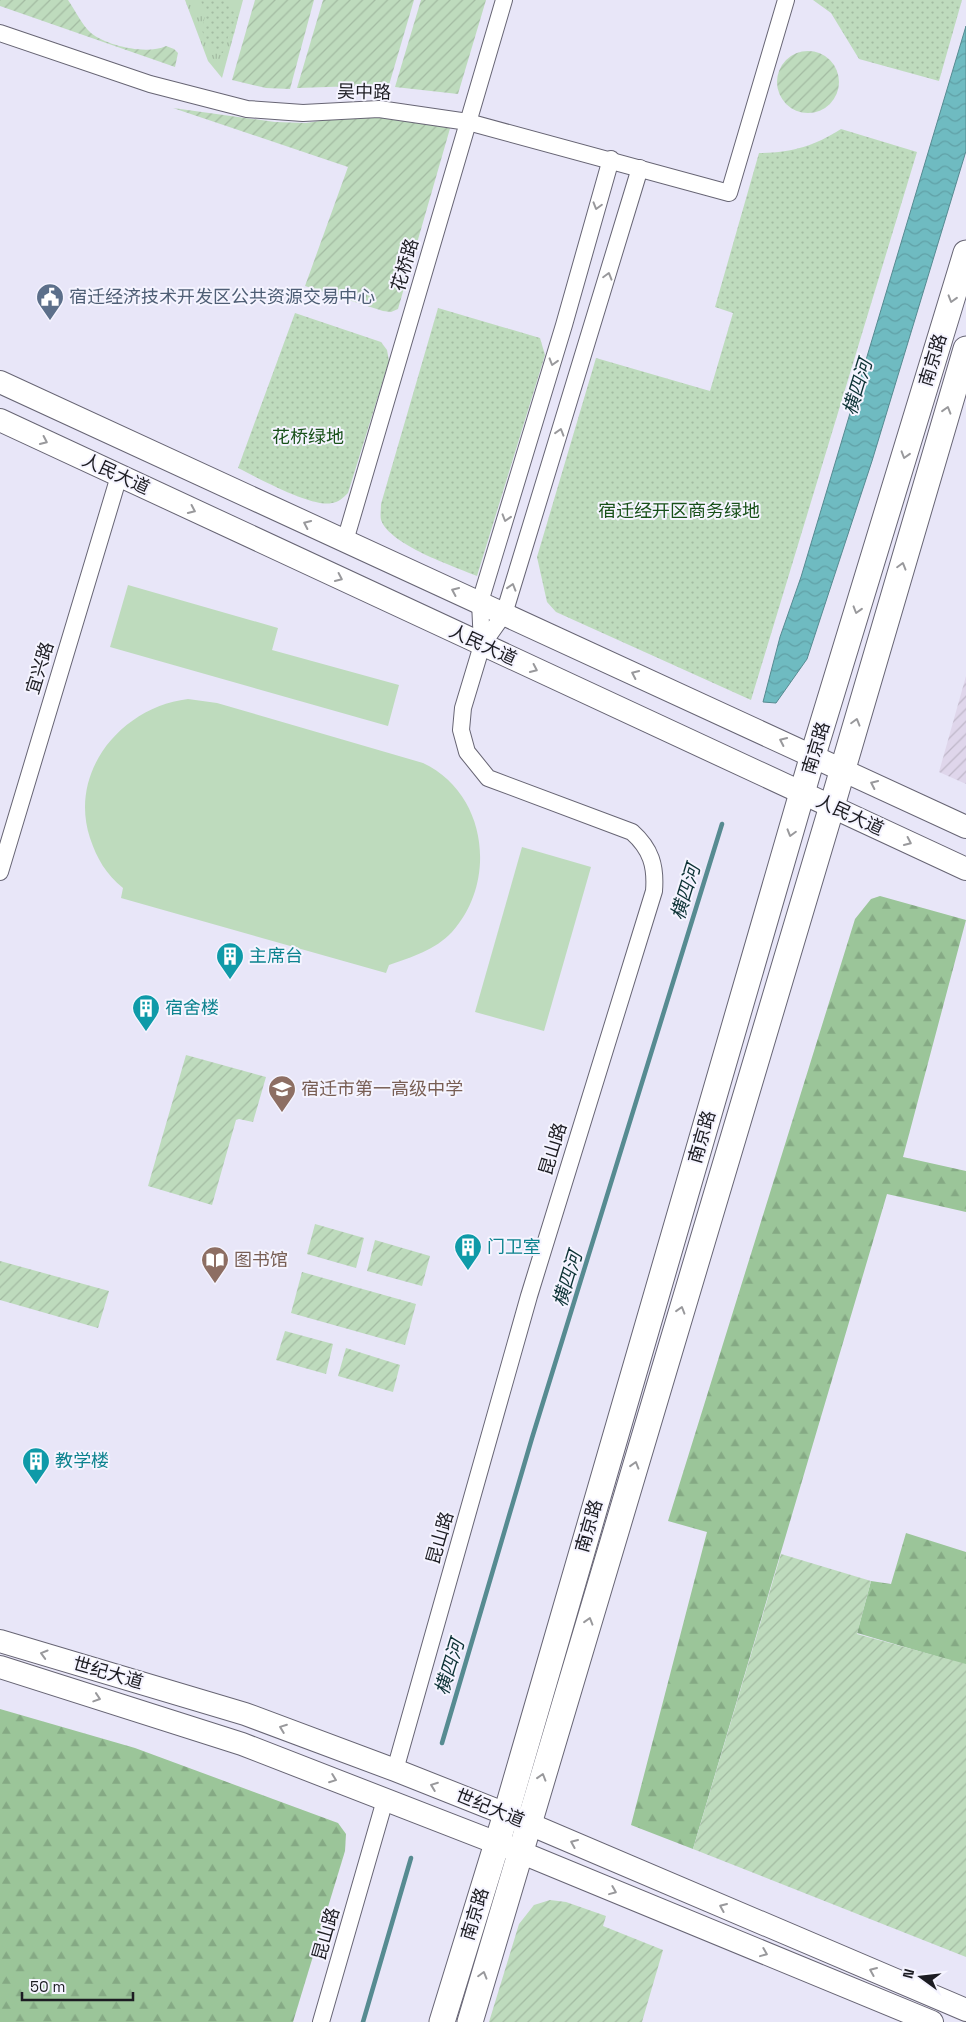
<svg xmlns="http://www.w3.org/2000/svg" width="966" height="2022" viewBox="0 0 966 2022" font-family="'Space Grotesk','Noto Sans SC',sans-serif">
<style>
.industrial{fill:url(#industrial-furrows)}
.grass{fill:url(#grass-tufts)}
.forest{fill:url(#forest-firs)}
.park{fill:url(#park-dots)}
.garden{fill:url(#garden-furrows)}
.pitch{fill:#bedbbd}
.water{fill:url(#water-waves);stroke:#568b91}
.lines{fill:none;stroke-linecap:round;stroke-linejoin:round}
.stream{stroke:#568b91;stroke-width:4.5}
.street-casing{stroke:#676574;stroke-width:18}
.secondary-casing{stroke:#676574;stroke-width:24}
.primary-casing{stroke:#676574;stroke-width:27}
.street{stroke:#fff;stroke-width:16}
.secondary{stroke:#fff;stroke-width:22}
.primary{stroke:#fff;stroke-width:25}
.oneway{stroke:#99999c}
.labels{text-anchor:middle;stroke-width:4;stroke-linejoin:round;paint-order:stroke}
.street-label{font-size:18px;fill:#1c1c22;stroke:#f5f4ff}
.service-label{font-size:18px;fill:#4e5e75;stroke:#f5f4ff;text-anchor:start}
.park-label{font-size:18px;fill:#185119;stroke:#f5f4ff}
.culture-label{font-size:18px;fill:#0d838f;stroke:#f5f4ff;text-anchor:start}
.education-label{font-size:18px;fill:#785e54;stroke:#f5f4ff;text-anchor:start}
.water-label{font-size:19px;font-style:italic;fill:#0b3134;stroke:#f5f4ff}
</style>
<defs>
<pattern id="industrial-furrows" width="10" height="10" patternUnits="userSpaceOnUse" patternTransform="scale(1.25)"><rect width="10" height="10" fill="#dfd6eb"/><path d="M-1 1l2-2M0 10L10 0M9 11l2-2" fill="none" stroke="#bfb7c9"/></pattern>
<pattern id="grass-tufts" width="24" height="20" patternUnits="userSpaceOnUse" patternTransform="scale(1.25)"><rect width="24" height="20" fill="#bedbbd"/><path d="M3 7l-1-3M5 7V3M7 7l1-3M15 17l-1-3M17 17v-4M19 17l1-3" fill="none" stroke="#a3bba2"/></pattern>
<pattern id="forest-firs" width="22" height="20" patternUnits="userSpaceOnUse" patternTransform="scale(1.25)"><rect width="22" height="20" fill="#9bc599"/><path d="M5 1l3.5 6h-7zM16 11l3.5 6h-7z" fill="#85a984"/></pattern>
<pattern id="park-dots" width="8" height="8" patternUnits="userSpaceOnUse" patternTransform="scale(1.25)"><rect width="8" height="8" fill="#bedbbd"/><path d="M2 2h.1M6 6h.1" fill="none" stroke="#a3bba2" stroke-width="1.8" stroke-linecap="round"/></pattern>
<pattern id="garden-furrows" width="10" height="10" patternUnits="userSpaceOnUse" patternTransform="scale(1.25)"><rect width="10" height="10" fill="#bedbbd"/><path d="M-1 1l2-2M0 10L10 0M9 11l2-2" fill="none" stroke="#a3bba2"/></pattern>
<pattern id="water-waves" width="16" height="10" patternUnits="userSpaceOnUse" patternTransform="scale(1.25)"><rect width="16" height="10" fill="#6fbbc1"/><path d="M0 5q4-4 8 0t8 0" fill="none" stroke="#60a0a6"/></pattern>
</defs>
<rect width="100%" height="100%" fill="#e8e6f8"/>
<path class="industrial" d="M966,676V784L939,772Z"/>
<path class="grass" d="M185,0H243L222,78L208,61Z"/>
<g class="forest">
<path d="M880,896L966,920L903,1157L966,1171V1212L887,1194L693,1849L631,1825L707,1532L668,1521L855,919L871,899Z"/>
<path d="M906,1533L966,1552V1665L857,1633L871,1581L891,1584Z"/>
<path d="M0,1709L135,1748L338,1823L346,1834L345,1851L293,2022H0Z"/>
</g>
<g class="park">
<path d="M200,0H231L230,7L238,17L234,34H229L223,53L212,51L202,31L206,10Z"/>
<path d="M813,0H962L939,81L859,59L831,13Z"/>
<path d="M841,129L917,152L751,700L556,612L547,602L537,557L596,358L710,391L733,313L715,307L759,153C792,153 814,146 841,129Z"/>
<path d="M438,308L540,338L545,355L477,576C453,566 390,545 381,520C380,516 381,509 381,504Z"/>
<path d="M295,313L381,342L387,350L389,361L348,493C343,498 339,502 332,503C313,508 258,478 238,468Z"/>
</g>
<g class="garden">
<path d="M0,0H68C75,10 82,25 91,33C107,46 147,55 166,46L174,49L178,53L175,67L0,6Z"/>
<path d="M255,0H314L290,89L266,88L232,80Z"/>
<path d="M323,0H414L389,85L297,88Z"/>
<path d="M421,0H486L458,94L395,87Z"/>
<circle cx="808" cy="82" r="31"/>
<path d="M173,108L275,122L306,123L365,114L451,125L398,309L391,312L383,311L305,286L348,167Z"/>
<path d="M186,1055L266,1077L253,1122L239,1119L236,1120L212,1205L148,1186Z"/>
<path d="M315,1224L364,1238L356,1268L307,1254Z"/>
<path d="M375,1240L430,1256L422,1286L367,1271Z"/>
<path d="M0,1261L109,1291L98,1328L0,1300Z"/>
<path d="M302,1272L416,1304L405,1345L291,1313Z"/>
<path d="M285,1331L333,1344L326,1374L276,1360Z"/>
<path d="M346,1348L400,1365L393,1392L338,1376Z"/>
<path d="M781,1554L871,1581L857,1634L966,1664V1957L693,1849Z"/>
<path d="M550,1900L566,1902L606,1916L603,1926L663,1950L642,2022H489L519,1924L534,1905Z"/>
</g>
<g class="pitch">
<path d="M128,585L278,628L272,650L399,685L388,726L110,647Z"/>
<path d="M188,699L217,703L423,763C487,793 498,881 452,932C435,950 412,957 389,965L386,973L121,898L123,888C106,874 97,859 90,838C68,771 122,707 188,699Z"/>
<path d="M522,847L591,867L544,1031L475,1012Z"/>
</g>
<path class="water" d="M966,26V151L872,461L807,659L776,703L763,702L780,637L801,577Z"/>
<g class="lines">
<g class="stream">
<path d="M442,1743L532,1438L722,824"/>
<path d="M363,2022L411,1858"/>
</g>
<g class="street-casing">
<g id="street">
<path d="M0,33L150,84L247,109L303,113L379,109L468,122L729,193L786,0"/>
<path d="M345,541L504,0"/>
<path d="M482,645L480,602L564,325L611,159"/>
<path d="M0,872L119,476"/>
<path d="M395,1770L529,1296L654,891C656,866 651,849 632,832L488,778L467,752L461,730L463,708L482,645L504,614L640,168"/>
<path d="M321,2022L385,1800"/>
</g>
</g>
<g class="secondary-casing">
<g id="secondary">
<path d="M0,382L966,827"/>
<path d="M0,420L966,869"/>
<path d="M0,1641L245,1714L395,1770L506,1814L966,2010"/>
<path d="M0,1667L242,1744L520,1852L932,2022"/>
</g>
</g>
<g class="primary-casing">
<g id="primary">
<path d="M442,2022L506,1814L813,755L966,253"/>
<path d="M470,2022L832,806L966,349"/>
</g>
</g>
<use href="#street" class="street"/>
<use href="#secondary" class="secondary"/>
<use href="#primary" class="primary"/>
</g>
<defs><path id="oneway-chevron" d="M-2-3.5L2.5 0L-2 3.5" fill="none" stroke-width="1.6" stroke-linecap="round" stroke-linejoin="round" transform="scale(1.25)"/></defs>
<g class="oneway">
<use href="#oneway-chevron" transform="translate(597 206) rotate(106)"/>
<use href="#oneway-chevron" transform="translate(608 276) rotate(-74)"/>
<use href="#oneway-chevron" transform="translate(952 299) rotate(107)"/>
<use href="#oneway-chevron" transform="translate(553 362) rotate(107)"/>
<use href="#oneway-chevron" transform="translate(947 410) rotate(-73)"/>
<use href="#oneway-chevron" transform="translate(560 432) rotate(-73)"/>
<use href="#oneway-chevron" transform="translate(44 441) rotate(25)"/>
<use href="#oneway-chevron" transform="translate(905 455) rotate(107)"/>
<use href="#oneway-chevron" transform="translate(192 510) rotate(25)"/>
<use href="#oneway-chevron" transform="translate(506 518) rotate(107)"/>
<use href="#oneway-chevron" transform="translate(307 524) rotate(-155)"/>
<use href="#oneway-chevron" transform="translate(902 566) rotate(-74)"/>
<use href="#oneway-chevron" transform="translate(339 578) rotate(25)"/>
<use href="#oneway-chevron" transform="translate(512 587) rotate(-73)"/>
<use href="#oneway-chevron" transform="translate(455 591) rotate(-156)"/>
<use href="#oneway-chevron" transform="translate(857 610) rotate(107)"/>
<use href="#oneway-chevron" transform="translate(534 669) rotate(25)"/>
<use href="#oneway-chevron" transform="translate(635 674) rotate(-155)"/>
<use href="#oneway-chevron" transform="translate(856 722) rotate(-74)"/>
<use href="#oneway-chevron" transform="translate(783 741) rotate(-155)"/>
<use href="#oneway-chevron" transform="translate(874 784) rotate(-155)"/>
<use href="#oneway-chevron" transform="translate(791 833) rotate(106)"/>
<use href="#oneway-chevron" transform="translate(908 842) rotate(25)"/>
<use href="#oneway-chevron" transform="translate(681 1310) rotate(-73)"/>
<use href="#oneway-chevron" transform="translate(635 1465) rotate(-73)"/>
<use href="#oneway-chevron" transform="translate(589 1621) rotate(-73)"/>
<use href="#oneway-chevron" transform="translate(44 1654) rotate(-164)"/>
<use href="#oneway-chevron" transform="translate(97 1698) rotate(18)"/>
<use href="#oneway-chevron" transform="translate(283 1728) rotate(-159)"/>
<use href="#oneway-chevron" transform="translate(542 1777) rotate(-73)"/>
<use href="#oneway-chevron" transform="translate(333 1779) rotate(21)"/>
<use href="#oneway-chevron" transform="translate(434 1786) rotate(-159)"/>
<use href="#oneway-chevron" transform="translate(574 1843) rotate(-157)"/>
<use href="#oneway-chevron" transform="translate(613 1891) rotate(22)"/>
<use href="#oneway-chevron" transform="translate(723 1907) rotate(-157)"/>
<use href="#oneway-chevron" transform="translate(764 1953) rotate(22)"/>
<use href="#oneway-chevron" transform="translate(873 1971) rotate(-157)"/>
<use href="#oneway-chevron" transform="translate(483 1975) rotate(-74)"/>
</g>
<defs>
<g id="civic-pin" transform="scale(1.4375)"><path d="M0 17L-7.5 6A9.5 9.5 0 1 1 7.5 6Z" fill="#5c6f8a" stroke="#f5f4ff"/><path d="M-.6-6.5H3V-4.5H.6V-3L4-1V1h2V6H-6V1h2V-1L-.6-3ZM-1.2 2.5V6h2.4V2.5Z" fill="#fff"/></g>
<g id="building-pin" transform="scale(1.4375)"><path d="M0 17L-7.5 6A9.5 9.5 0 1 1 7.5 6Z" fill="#0f9aa8" stroke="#f5f4ff"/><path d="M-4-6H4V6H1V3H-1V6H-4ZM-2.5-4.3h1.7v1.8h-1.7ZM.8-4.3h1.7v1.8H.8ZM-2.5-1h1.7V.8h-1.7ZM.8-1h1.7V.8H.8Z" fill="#fff"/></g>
<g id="school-pin" transform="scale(1.4375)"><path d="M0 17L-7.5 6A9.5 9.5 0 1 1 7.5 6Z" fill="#8d6e63" stroke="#f5f4ff"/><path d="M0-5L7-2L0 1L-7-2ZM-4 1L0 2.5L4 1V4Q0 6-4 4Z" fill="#fff"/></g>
<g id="library-pin" transform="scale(1.4375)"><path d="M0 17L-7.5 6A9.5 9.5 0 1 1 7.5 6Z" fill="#8d6e63" stroke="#f5f4ff"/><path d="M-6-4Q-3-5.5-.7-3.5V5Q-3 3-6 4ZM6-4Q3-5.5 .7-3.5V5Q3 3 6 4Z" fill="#fff"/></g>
</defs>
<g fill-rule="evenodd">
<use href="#civic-pin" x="50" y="297"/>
<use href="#building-pin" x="230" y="956"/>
<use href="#building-pin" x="146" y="1008"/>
<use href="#school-pin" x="282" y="1089"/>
<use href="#building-pin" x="468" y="1247"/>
<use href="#library-pin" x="215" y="1260"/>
<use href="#building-pin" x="36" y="1461"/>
</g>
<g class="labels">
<g class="street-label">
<text transform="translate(364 92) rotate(1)" y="6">吴中路</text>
<text transform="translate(405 265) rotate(-74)" y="6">花桥路</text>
<text transform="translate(933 360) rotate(-73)" y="6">南京路</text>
<text transform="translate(116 474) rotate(25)" y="6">人民大道</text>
<text transform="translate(483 645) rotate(25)" y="6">人民大道</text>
<text transform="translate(40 668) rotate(-73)" y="6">宜兴路</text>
<text transform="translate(816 748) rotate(-73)" y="6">南京路</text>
<text transform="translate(850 815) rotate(25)" y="6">人民大道</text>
<text transform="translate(702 1137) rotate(-74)" y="6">南京路</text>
<text transform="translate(553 1149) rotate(-73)" y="6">昆山路</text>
<text transform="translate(589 1526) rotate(-74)" y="6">南京路</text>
<text transform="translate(440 1538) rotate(-74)" y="6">昆山路</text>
<text transform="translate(108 1673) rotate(16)" y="6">世纪大道</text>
<text transform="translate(490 1808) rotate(22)" y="6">世纪大道</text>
<text transform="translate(475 1914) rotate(-73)" y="6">南京路</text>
<text transform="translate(326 1934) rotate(-74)" y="6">昆山路</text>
</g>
<g class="service-label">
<text x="69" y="303">宿迁经济技术开发区公共资源交易中心</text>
</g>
<g class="park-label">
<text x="308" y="443">花桥绿地</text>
<text x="679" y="517">宿迁经开区商务绿地</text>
</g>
<g class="culture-label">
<text x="249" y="962">主席台</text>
<text x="165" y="1014">宿舍楼</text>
<text x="487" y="1253">门卫室</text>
<text x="55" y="1467">教学楼</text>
</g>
<g class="education-label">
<text x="301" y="1095">宿迁市第一高级中学</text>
<text x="234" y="1266">图书馆</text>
</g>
<g class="water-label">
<text transform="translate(857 387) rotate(-73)" y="7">横四河</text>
<text transform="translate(685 892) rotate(-73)" y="7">横四河</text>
<text transform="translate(567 1279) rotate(-73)" y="7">横四河</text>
<text transform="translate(449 1667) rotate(-73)" y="7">横四河</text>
</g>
</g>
<g transform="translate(921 1977) rotate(285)" stroke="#f5f4ff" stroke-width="4" paint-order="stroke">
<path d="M0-4L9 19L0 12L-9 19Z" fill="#1c1c22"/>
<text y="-8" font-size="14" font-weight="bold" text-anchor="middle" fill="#1c1c22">N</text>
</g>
<path d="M22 1992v8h111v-8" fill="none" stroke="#1c1c22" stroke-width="2.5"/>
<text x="30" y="1992" font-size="15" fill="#1c1c22" stroke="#f5f4ff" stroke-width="4" paint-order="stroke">50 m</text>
</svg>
